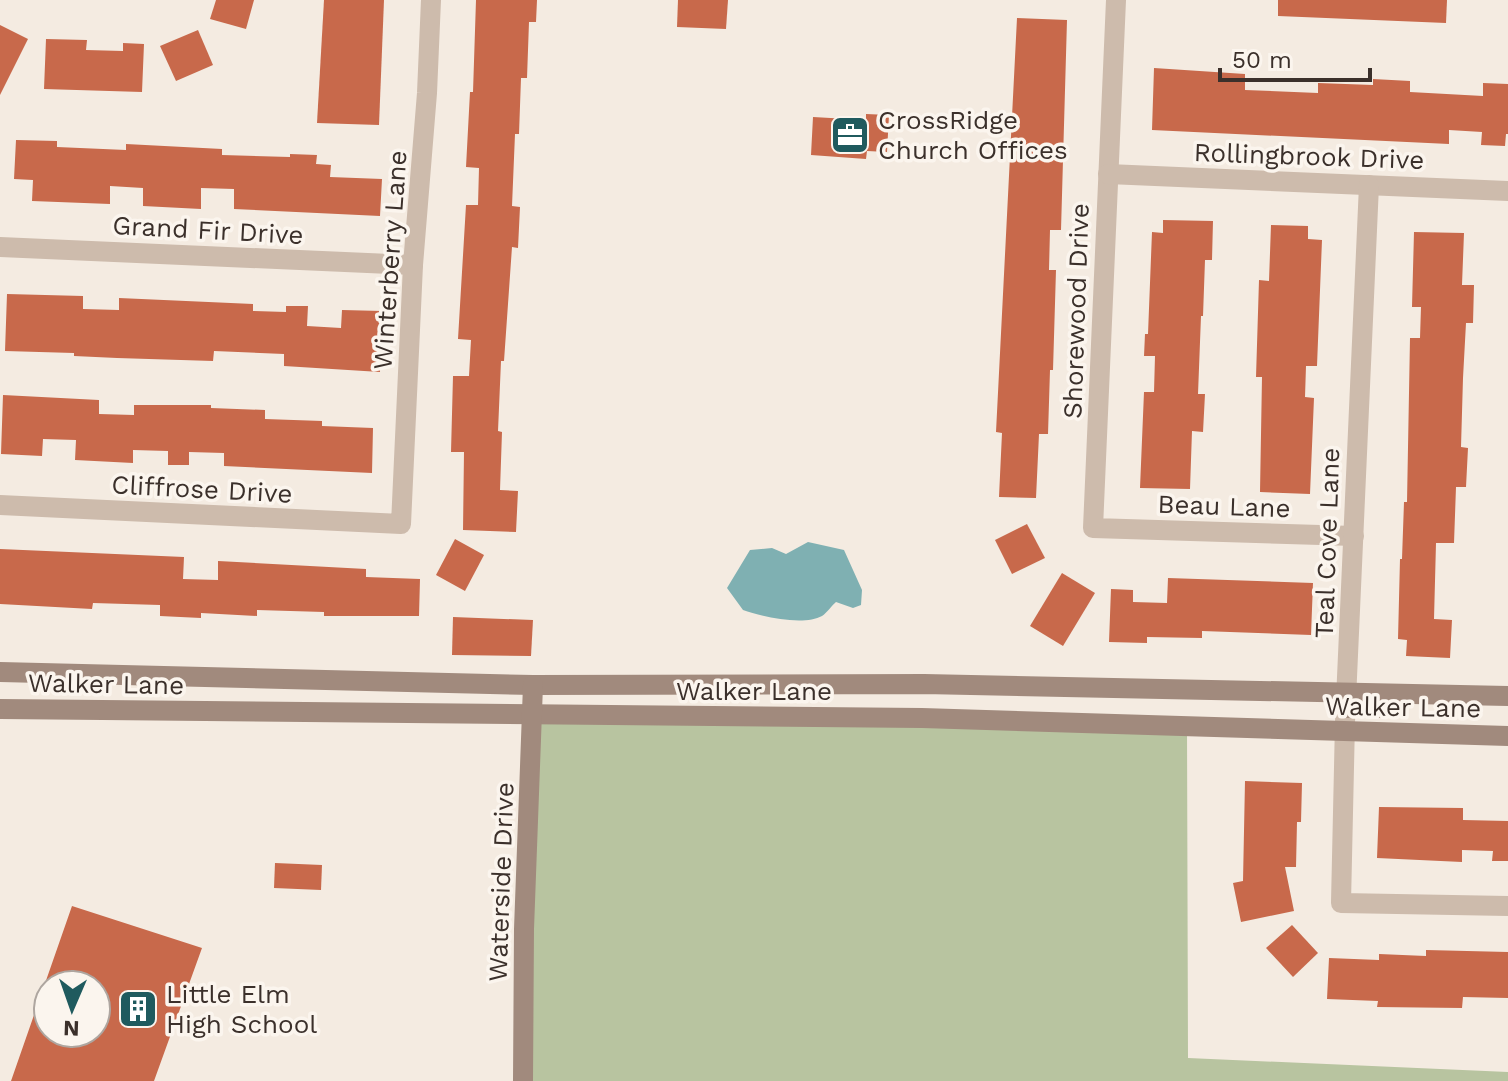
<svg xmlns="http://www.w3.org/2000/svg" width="1508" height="1081" viewBox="0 0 1508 1081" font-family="'Work Sans',sans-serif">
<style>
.green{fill:#b8c4a0}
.water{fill:#7fb0b2}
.building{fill:#c8694b;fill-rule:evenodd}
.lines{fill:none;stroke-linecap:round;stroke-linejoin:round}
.street{stroke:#cdbbac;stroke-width:20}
.secondary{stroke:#a18a7d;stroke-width:20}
.labels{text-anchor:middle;stroke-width:7;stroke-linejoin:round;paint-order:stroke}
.poi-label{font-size:26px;fill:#3b302b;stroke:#fbf5ee;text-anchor:start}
.street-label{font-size:26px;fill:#3b302b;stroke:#fbf5ee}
</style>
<rect width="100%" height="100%" fill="#f4ebe1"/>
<path class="green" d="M531,716L1187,727L1188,1058L1508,1072V1081H526Z"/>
<path class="water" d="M808,542L844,550L862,590L861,605L853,608L836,602C831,606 827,613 822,616C804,626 762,617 743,610L727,588L750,550L772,548L786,554Z"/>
<g class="building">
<path d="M216,0H254L246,29L210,19Z"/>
<path d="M324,0H384L379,125L317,123Z"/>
<path d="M476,0H537L536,22H529L527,78H521L519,134H515L512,206L520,207L518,248L512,247L504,361H501L498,431L502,432L500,490L518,491L516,532L463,530L464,452H451L453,376H469L471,340L458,339L466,205H478L479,168L466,167L470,92H473Z"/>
<path d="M678,0H728L726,29L677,27Z"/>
<path d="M1278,0H1447L1446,23L1278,16Z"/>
<path d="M1017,18L1067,20L1061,230H1050L1049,270H1056L1053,370H1050L1048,434H1039L1036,498L999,497L1002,433L996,432Z"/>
<path d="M0,25L28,39L0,95Z"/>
<path d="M198,30L213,65L176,81L160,46Z"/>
<path d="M46,39L87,40L86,50L123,51V43L144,44L142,92L44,89Z"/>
<path d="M1154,68L1245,74V90L1318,93V83L1373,85V79L1410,81V92L1483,96V83L1508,84V134H1506L1505,146L1481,145L1482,132L1449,130V144L1152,130Z"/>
<path d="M866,114L889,115L887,152L867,151L866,159L811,155L813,117L866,120Z"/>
<path d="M16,140L57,141V147L126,150V144L222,149V155L290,157V154L317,155L316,164L331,165L330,177L382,179L380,216L234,209V189L201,188V209L143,206V188L110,186V204L32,201L33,180L14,179Z"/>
<path d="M1163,220L1213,221L1212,260H1205L1203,316H1201L1198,394H1205L1203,432L1192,431L1190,489L1140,488L1144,392H1154L1155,356H1144L1145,334H1148L1152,232L1163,233Z"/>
<path d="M1271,225L1308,226V239L1322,240L1317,366H1306L1305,397L1314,398L1310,494L1260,492L1262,377H1256L1259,280L1269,281Z"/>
<path d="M1414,232L1464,233L1462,285H1474L1473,323H1466L1463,378L1461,447L1468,448L1466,487H1456L1454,543H1436L1434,619L1452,620L1450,658L1406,656L1407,640L1398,639L1400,559H1402L1404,502H1407L1410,338H1420L1421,307H1412Z"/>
<path d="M7,294L83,296V309L119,310V298L253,304V311L286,312V306H308L307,326L341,328L342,310L382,311L380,372L284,366V354L214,351L213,361L117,358L74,356V353L5,351Z"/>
<path d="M3,395L99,400V414L134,415V405H211V408L265,410V419L322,421V426L373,428L372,473L224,466V453L189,452V465H168V451L133,450V463L75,460L76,440L43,439L42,456L1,454Z"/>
<path d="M1027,524L1045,558L1012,574L995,540Z"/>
<path d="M455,539L484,555L465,591L436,575Z"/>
<path d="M0,549L184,557L183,579L218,580V561L366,569V577L420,579L419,616H324V612L257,610V616L201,613V618L160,616V605L93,603L92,609L0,604Z"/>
<path d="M1062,573L1095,593L1063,646L1030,626Z"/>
<path d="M1168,578L1313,583L1311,635L1202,631V638L1147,637V643L1109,642L1111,589L1133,590V602L1167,603Z"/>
<path d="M453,617L533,620L531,656L452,655Z"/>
<path d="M1245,781L1302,783L1301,822H1297L1296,867H1285L1294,911L1241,922L1233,883L1243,881Z"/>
<path d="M1379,807L1463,808V820L1508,821V861H1492L1493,851L1462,850V862L1377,858Z"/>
<path d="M275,863L322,865L321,890L274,888Z"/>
<path d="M72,906L202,948L154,1081H11ZM48,985H96V1033H48Z"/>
<path d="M1292,925L1318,953L1293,977L1266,948Z"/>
<path d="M1426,950L1508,952V998L1463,997L1462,1008L1377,1007L1378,1001L1327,999L1329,958L1379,960V954L1426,956Z"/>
</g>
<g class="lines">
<g class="street">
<path d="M1116,0L1093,528L1354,536"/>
<path d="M1108,174L1508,191"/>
<path d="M1369,185L1345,722L1341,903L1508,906"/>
<path d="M0,247L413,265"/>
<path d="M0,505L401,524L413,265L427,93L431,0"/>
</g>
<g class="secondary">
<path d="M0,672L533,685L924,684L1508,696"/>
<path d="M1346,708H1389"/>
<path d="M0,709L922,718L1508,736"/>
<path d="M523,1081L524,929L533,685"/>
</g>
</g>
<defs>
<g id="office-square" transform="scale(2)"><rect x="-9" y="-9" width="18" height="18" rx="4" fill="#1f5a5e" stroke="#fbf5ee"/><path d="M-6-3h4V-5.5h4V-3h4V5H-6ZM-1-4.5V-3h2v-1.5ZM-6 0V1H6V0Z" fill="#fff"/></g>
<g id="building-square" transform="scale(2)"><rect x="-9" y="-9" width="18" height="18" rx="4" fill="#1f5a5e" stroke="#fbf5ee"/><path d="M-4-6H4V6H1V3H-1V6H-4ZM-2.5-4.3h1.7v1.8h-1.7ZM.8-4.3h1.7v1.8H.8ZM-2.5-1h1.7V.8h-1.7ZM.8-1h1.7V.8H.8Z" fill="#fff"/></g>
</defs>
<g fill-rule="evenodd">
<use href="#office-square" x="850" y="135"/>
<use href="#building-square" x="138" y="1009"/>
</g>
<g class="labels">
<g class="poi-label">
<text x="878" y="129">CrossRidge<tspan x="878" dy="30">Church Offices</tspan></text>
<text x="166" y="1003">Little Elm<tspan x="166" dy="30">High School</tspan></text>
</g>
<g class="street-label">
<text transform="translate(1309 156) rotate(2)" y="9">Rollingbrook Drive</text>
<text transform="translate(208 230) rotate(3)" y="9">Grand Fir Drive</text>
<text transform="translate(390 260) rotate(-86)" y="9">Winterberry Lane</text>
<text transform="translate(1076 311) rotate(-88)" y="9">Shorewood Drive</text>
<text transform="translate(202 489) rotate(3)" y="9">Cliffrose Drive</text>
<text transform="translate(1224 506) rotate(2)" y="9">Beau Lane</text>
<text transform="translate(1327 543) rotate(-88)" y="9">Teal Cove Lane</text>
<text transform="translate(106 684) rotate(1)" y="9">Walker Lane</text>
<text x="754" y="700">Walker Lane</text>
<text transform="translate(1403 707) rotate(1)" y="9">Walker Lane</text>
<text transform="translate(501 882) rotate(-88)" y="9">Waterside Drive</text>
</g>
</g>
<g transform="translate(72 1009) rotate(182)"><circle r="38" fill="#fbf5ee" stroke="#aea6a0" stroke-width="2"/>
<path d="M0-6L14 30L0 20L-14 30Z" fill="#1f5a5e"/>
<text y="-12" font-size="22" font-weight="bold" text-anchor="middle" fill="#3b302b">N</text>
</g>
<path d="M1220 68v12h150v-12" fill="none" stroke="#3b302b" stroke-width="4"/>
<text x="1232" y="68" font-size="24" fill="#3b302b" stroke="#fbf5ee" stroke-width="6" paint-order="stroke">50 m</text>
</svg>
